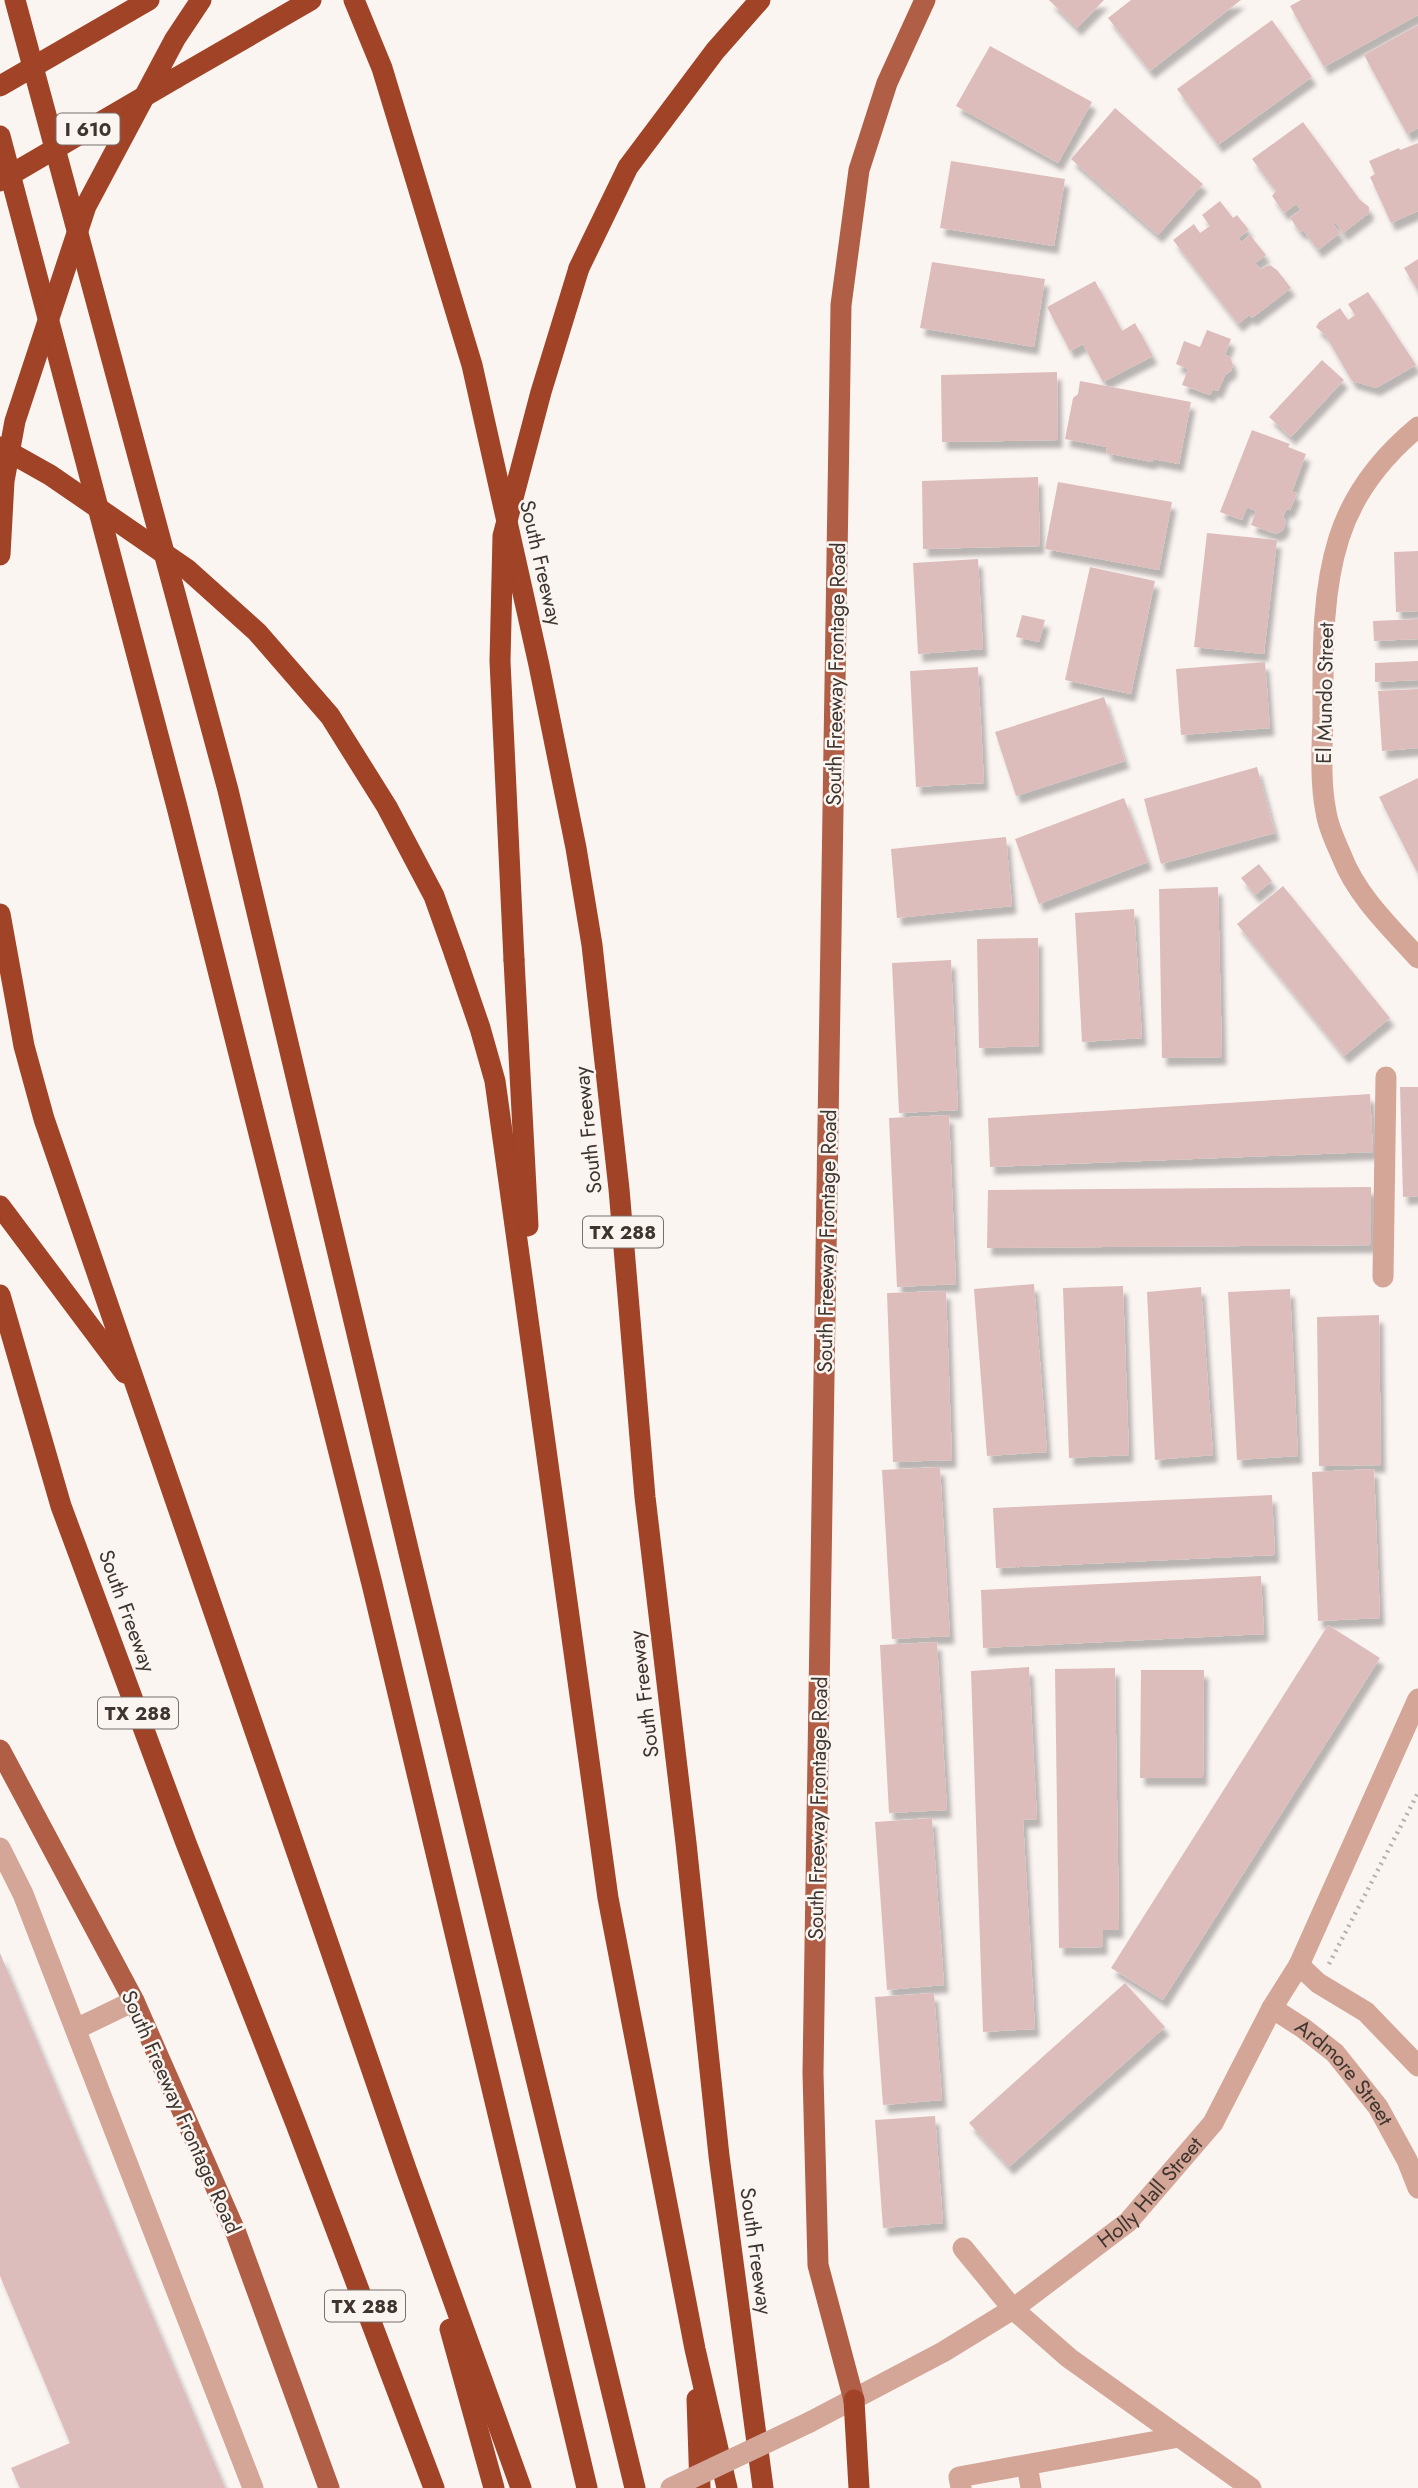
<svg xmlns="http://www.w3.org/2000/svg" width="1418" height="2488" viewBox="0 0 1418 2488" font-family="Jost,sans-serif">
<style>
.building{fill:#ddbdbb;filter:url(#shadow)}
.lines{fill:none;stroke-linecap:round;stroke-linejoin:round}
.path{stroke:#b7afab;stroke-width:4.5;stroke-dasharray:2 5;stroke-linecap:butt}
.minor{stroke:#d4a697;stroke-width:21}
.major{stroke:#b05f46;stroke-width:21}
.highway{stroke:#a14326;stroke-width:21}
.minor-bridge{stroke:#d4a697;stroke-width:21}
.highway-bridge{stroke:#a14326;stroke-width:21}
.labels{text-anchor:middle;stroke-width:5;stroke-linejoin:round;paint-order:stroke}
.shield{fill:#fbf5f2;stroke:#776f6a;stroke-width:2}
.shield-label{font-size:19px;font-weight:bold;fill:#3f352f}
.street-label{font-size:21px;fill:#3f352f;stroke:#fbf5f2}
</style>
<defs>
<filter id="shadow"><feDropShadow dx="4.5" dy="8" stdDeviation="2" flood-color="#0004"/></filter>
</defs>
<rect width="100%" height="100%" fill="#fbf5f2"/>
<g class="building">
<path d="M1049,0H1104L1077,28Z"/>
<path d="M1131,0H1241L1150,71L1108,18Z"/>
<path d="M1301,0H1418V15L1324,67L1290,6Z"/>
<path d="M1272,20L1312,77L1218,145L1177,89Z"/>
<path d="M1418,25V128L1407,134L1364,55Z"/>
<path d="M990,46L1092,102L1058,163L956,106Z"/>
<path d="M1115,108L1203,184L1158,235L1071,159Z"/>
<path d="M1303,122L1360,200L1369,207V213L1343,233L1335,222L1333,224L1340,233L1318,250L1303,230L1300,232L1290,218L1301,210L1296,204L1284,213L1272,196L1276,191L1252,159Z"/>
<path d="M1418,143V211L1391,223L1370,177L1375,174L1369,161L1399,148L1400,150Z"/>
<path d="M951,161L1065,179L1054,246L940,228Z"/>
<path d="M1220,201L1233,218L1237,215L1249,230L1238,238L1242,242L1250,235L1266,255L1255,263L1260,269L1270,265L1277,270L1291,288L1252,318L1249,315L1238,324L1173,240L1194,224L1200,233L1210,226L1202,215Z"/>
<path d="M1418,259V291L1404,268Z"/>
<path d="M932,262L1045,279L1034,347L920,328Z"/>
<path d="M1095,281L1122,331L1135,323L1153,356L1103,382L1083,344L1070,351L1047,307Z"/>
<path d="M1368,292L1416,365L1376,388L1352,381L1326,336L1316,327L1319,322L1340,308L1348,320L1355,315L1348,304Z"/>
<path d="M1207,330L1231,339L1225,355L1230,357L1233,365L1231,371L1225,375L1218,391L1213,389L1210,395L1182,385L1188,369L1176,364L1184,341L1200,347Z"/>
<path d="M1322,360L1344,380L1291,437L1269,417Z"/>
<path d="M1057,372L1058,440L942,442L941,375Z"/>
<path d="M1080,381L1191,402L1179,464L1153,459L1152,462L1106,453L1107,447L1065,439L1073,398L1078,394Z"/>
<path d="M1252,430L1290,444L1288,447L1306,454L1292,492L1297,493L1290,510L1286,509L1283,517L1286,521L1283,530L1276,534L1251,525L1256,511L1247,507L1242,520L1220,512Z"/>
<path d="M1038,477L1040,546L923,549L922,481Z"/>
<path d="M1058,482L1172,502L1159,570L1045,549Z"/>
<path d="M1207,533L1277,540L1264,654L1194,647Z"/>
<path d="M1418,551V611L1396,612L1394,552Z"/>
<path d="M978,559L983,649L918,654L913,563Z"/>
<path d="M1090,567L1155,581L1131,694L1065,680Z"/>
<path d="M1022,615L1045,620L1039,642L1016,637Z"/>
<path d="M1418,619V639L1374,641L1373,621Z"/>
<path d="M1418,661V680L1375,682V663Z"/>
<path d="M1265,662L1270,728L1181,735L1176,669Z"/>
<path d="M978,667L984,783L916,787L910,671Z"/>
<path d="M1418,689V748L1382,751L1378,691Z"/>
<path d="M1104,697L1125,761L1016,796L995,732Z"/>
<path d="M1257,767L1275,833L1161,864L1144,799Z"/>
<path d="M1418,778V874L1379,797Z"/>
<path d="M1124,798L1148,862L1039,904L1015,839Z"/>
<path d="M1006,837L1012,906L897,918L891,849Z"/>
<path d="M1259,864L1272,881L1255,895L1241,878Z"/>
<path d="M1283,886L1390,1018L1344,1056L1237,924Z"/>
<path d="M1218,887L1222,1057L1162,1058L1159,889Z"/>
<path d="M1134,909L1142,1038L1082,1042L1075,913Z"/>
<path d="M1038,938L1039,1046L979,1048L977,939Z"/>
<path d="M951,960L958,1110L899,1113L892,963Z"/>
<path d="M1400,1087H1418V1196L1403,1197Z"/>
<path d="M1370,1094L1373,1152L990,1167L988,1118Z"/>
<path d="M949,1115L956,1284L897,1287L889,1118Z"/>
<path d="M1371,1187V1245L987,1248L988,1190Z"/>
<path d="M1034,1284L1047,1452L987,1456L974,1289Z"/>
<path d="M1123,1286L1129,1455L1069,1458L1063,1288Z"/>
<path d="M1201,1287L1213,1455L1155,1460L1147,1292Z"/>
<path d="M1290,1289L1298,1456L1237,1460L1228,1292Z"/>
<path d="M946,1291L952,1460L893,1462L887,1293Z"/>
<path d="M1379,1315L1381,1465L1319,1466L1317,1317Z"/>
<path d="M940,1467L950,1636L892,1639L882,1470Z"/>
<path d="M1374,1469L1380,1618L1318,1621L1312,1472Z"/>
<path d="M1272,1495L1275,1555L996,1568L993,1508Z"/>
<path d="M1261,1576L1264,1634L983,1648L981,1590Z"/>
<path d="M1328,1625L1380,1658L1163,2000L1111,1968Z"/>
<path d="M937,1642L947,1810L889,1813L880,1645Z"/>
<path d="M1029,1667L1037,1819L1023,1820L1035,2029L983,2032L971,1671Z"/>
<path d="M1115,1668L1119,1930H1103V1947L1059,1948L1055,1669Z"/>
<path d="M1141,1670H1204L1203,1778H1140Z"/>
<path d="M932,1818L944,1985L887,1990L875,1822Z"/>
<path d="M0,1953L225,2488H20L11,2468L70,2443L0,2276Z"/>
<path d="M1125,1983L1165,2027L1009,2167L969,2123Z"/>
<path d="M934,1993L942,2100L883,2105L875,1997Z"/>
<path d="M935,2116L943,2223L883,2228L875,2120Z"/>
</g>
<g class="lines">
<path class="path" d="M1329,1964L1418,1793"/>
<g class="minor">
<path d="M1418,427C1383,456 1353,494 1339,538C1321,595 1323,657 1323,717C1322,747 1320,783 1326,812C1328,827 1336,843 1342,857C1357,896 1391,928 1418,958"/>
<path d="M1383,1277L1386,1077"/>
<path d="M0,1848L23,1894L253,2488"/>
<path d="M1299,1965L1318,1983L1366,2012L1418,2066"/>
<path id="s1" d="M1272,2008L1303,2028L1335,2053L1378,2107L1407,2160L1418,2188"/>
<path d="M76,2029L134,2001"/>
<path d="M963,2248L1013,2309L1069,2358L1251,2488"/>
<path id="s2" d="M810,2422L943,2352L1013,2309L1128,2222L1213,2123L1272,2008L1299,1965L1418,1699"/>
<path d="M1027,2465L1031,2488"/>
<path d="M961,2488L959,2477L1179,2437"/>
</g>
<g class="major">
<path d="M0,1750L134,2001L236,2233L329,2488"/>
<path d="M854,2400L818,2265L813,2073L841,305L859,170L887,83L925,0"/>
</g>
<g class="highway">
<path d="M15,0L228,790L410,1557L635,2488"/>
<path d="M354,0L382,68L472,365L539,665L576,848L592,945L619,1189L645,1497L686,1843L719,2156L763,2488"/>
<path d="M176,78L311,0"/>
<path d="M0,136L177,807L372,1584L587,2488"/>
<path d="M579,268L628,167L715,51L760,0"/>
<path d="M0,914L24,1046L44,1119L406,2169L521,2488"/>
<path d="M455,955L480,1028L495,1081L608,1898L695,2349L727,2488"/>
<path d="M514,960L528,1226"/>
<path d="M0,1206L125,1373"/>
<path d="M0,1295L61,1506L186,1843L296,2124L434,2488"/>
<path d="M450,2329L494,2488"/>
<path d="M697,2399L700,2488"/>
<path d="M854,2400L859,2488"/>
</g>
<path class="minor-bridge" d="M671,2488L810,2422"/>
<g class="highway-bridge">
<path d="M0,86L149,0"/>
<path d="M0,181L176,78"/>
<path d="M0,447L50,475L188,570L257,632L330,716L387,807L434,896L455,955"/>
<path d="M0,555L4,481L15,421L86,206L175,39L201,0"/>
<path d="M514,960L500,661L503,536L541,392L579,268"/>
</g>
</g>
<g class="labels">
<g class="shield">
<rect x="56.5" y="113.5" width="63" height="31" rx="5"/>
<rect x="583" y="1216.5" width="80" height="31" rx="5"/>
<rect x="98" y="1697.5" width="80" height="31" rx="5"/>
<rect x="325" y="2290.5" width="80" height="31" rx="5"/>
</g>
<g class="shield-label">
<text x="88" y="136">I 610</text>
<text x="623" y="1239">TX 288</text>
<text x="138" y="1720">TX 288</text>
<text x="365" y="2313">TX 288</text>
</g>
<g class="street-label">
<text transform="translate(541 563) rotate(77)" y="7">South Freeway</text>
<text transform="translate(836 674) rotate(-89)" y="7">South Freeway Frontage Road</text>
<text transform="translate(1325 693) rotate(-89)" y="7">El Mundo Street</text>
<text transform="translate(588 1130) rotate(-96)" y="7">South Freeway</text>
<text transform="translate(827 1241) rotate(-89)" y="7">South Freeway Frontage Road</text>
<text transform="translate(127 1611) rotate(70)" y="7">South Freeway</text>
<text transform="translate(644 1694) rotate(-97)" y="7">South Freeway</text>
<text transform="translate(818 1808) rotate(-89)" y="7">South Freeway Frontage Road</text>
<text dy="7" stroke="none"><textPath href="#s1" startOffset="98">Ardmore Street</textPath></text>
<text transform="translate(181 2112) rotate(66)" y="7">South Freeway Frontage Road</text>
<text dy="7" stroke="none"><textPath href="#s2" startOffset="413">Holly Hall Street</textPath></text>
<text transform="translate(756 2251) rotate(82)" y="7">South Freeway</text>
</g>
</g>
</svg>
